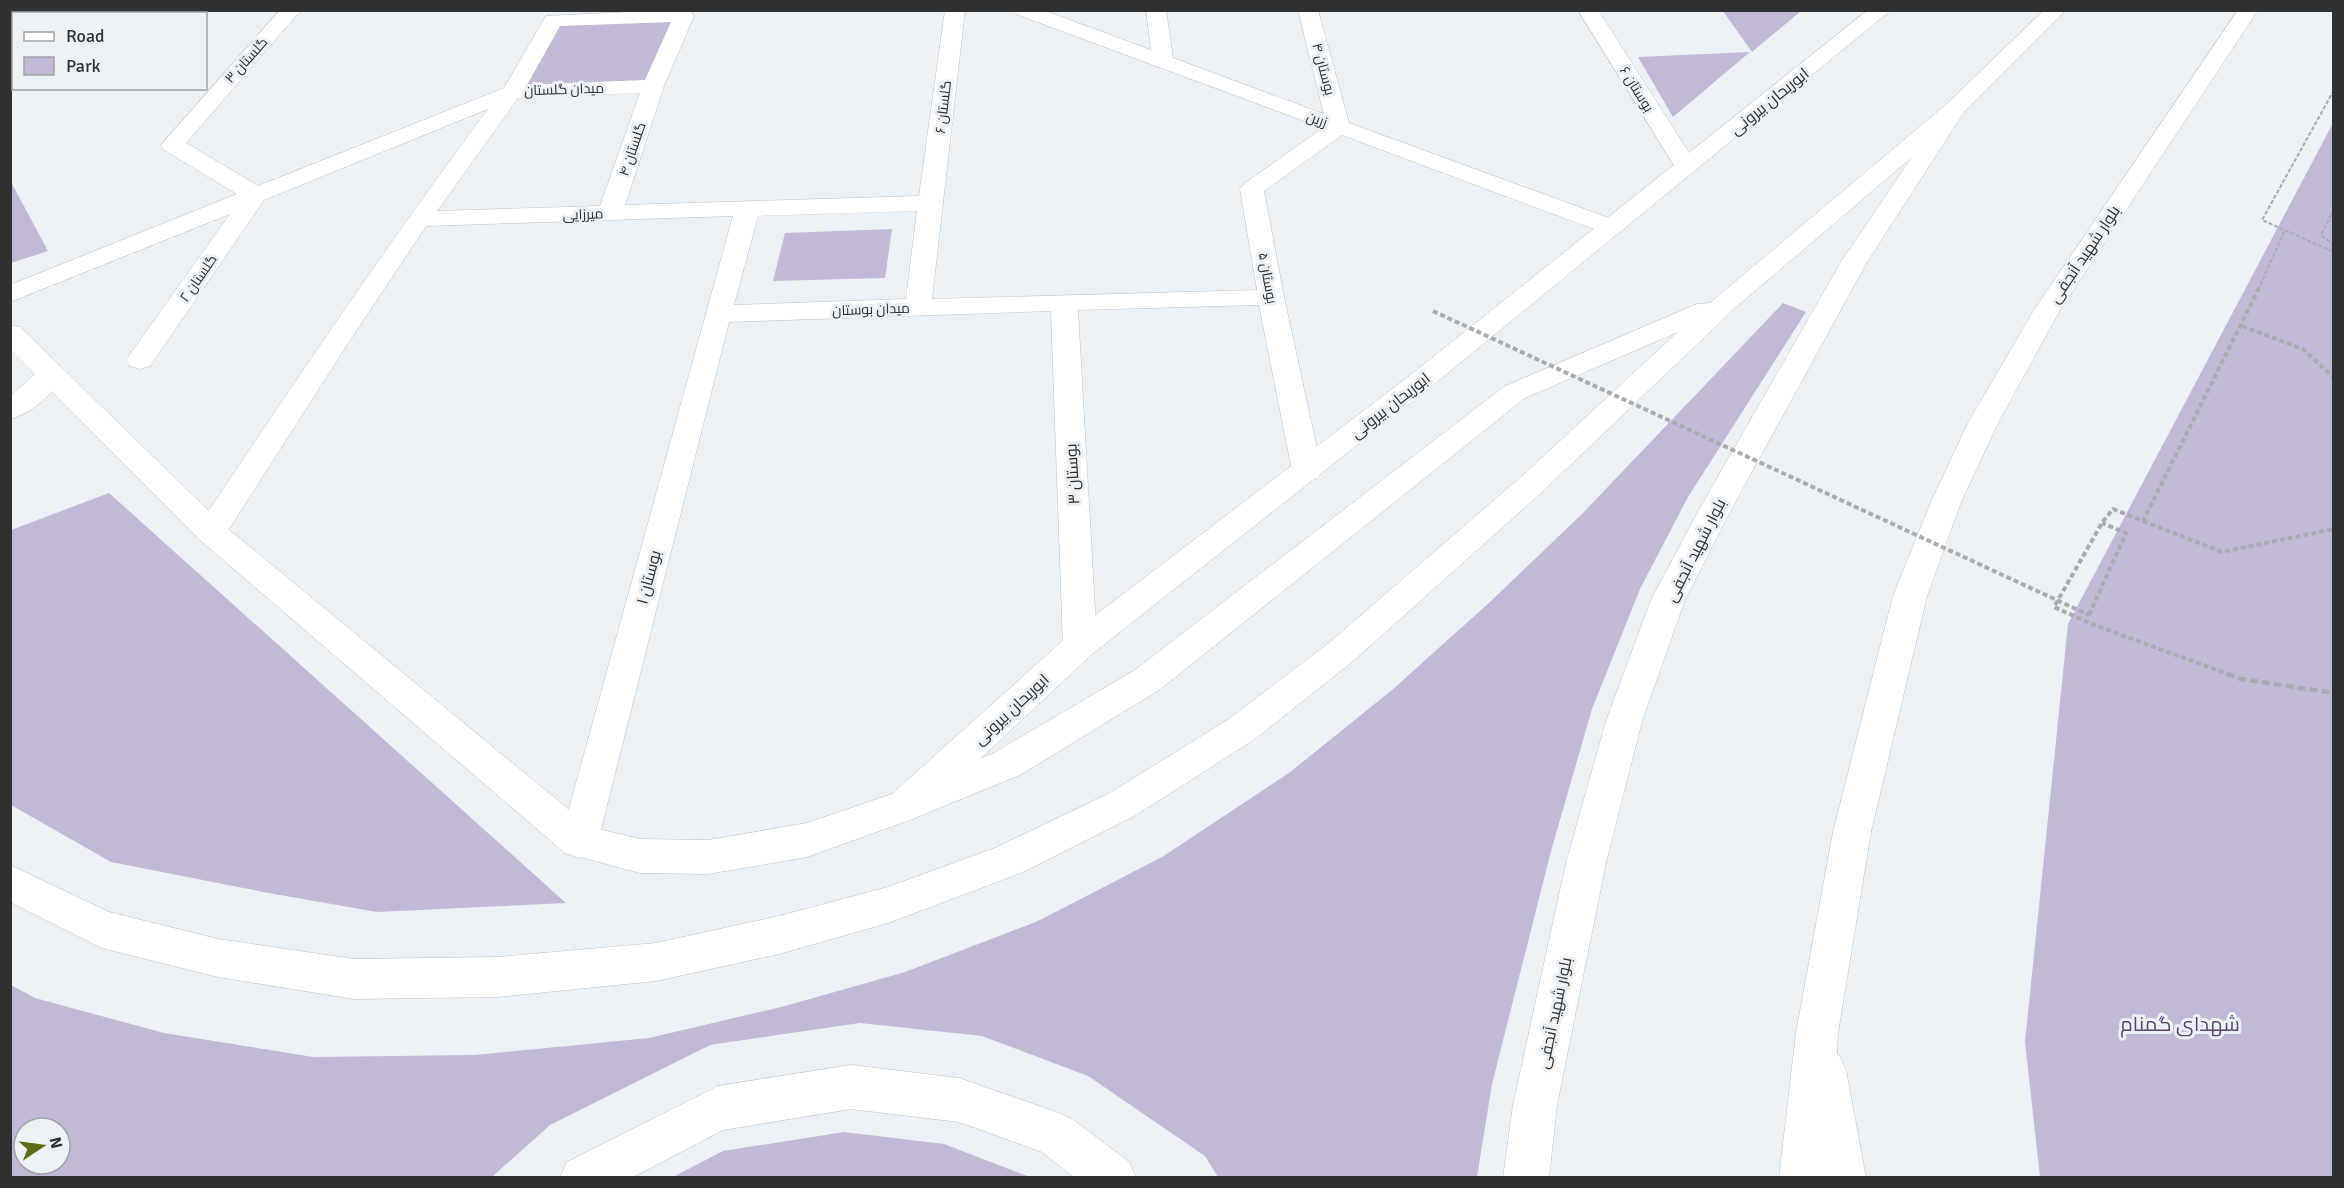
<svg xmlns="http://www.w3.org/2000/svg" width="2344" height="1188" viewBox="0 0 2344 1188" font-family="Signika,Cairo,sans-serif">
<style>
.green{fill:#c2b9d7;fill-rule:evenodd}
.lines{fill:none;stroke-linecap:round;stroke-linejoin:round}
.lane-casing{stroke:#bdc1c6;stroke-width:1}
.street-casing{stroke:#bdc1c6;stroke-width:1}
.secondary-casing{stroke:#bdc1c6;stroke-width:1}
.primary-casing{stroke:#bdc1c6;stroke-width:1}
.path-far2{stroke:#a8acb0;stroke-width:2;stroke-dasharray:4 2;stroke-linecap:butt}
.path-far1{stroke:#a8acb0;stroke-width:4;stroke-dasharray:5 3;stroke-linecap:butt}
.path{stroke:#a8acb0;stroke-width:4.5;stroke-dasharray:8 4;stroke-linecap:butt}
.lane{fill:#fff;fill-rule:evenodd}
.street{fill:#fff;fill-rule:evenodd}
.secondary{fill:#fff;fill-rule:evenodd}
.primary{fill:#fff;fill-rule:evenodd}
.path-bridge{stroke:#a8acb0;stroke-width:4;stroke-dasharray:5 3;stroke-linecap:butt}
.labels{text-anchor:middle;stroke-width:6;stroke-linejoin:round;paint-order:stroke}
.far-street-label{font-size:14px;fill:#2e3032;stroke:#ecf1f6}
.street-label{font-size:16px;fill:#2e3032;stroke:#ecf1f6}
.near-park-label{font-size:20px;fill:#564574;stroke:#ecf1f6}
</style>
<rect width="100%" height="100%" fill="#ecf1f6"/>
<g class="green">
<path d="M1723,11H1801L1752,52Z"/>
<path d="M684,16L653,86L512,92L553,20Z"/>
<path d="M1750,52L1673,117L1638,57Z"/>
<path d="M2333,123V1177H2040L2025,1042L2068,624Z"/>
<path d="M11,182L48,251L11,263H10Z"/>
<path d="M892,229L885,278L773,281L785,233Z"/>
<path d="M1783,303L1806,312L1688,497L1640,589L1592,709L1551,851L1492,1084L1477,1177H1218L1205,1156L1088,1076L982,1036L860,1023L710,1045L550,1125L492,1177H11V985L35,998L164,1033L313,1057L475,1055L649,1038L785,1006L905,972L1038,921L1162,857L1289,773L1392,690L1491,601L1583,513ZM24,1128H60V1164H24Z"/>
<path d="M109,493L566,903L377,912L263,892L111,862L11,805V530Z"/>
<path d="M844,1132L944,1144L1030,1177H673L723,1151Z"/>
</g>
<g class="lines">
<g class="lane-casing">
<path id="lane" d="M51,365L61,368L65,374C53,393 33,413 10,419V396C24,386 36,369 51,365Z"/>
</g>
<g class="street-casing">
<g id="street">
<path d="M280,10H301L186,143L258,186L504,88L546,16L668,10L691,12L694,16L664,86L625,205L919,196L945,10H965L932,299L1257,290L1240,189L1244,184L1323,128L1016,14L1013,10H1043L1151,50L1146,10H1166L1173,58L1324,114L1298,10H1318L1349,123L1620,222L1623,227L1620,232L1611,234L1602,232L1342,135L1264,191L1284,297L1322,471L1318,478L1307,481L1296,478L1292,471L1259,305L1078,310L1097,645L1092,654L1080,658L1068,654L1063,645L1051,311L729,322L598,841L593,853L579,858L565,853L560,841L733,216L426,226L352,337L222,540L211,543L200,540L195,532L200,524C293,384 387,245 488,109L264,200L150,366L140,369L130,366L126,360L230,214L10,302V285L237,194L164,150L161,145ZM671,22L645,80L527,85L560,26ZM640,93L600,206L437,211L518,98ZM917,211L906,299L734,305L758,216Z"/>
<path d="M1578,10H1598L1698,167L1694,172L1686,174L1678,172Z"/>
<rect x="10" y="28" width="4" height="12"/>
</g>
</g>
<g class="secondary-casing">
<path id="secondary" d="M1868,10H1891L1428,389L1092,654L918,817L807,857L708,874L640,873L565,853L200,540L10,349V325L20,327L222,524L590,827L640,839L708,840L807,823L892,794L1068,636L1408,377Z"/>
</g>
<g class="primary-casing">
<g id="primary">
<path d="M2044,10H2066L1964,112L1867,262L1732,508L1685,600L1642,721L1606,863L1557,1105L1549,1178H1503L1513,1105L1566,863L1606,721L1651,600L1700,508L1841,262L1912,157L1736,307L1543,491L1353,661L1255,739L1136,815L1023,872L888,923L779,954L656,981L498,997L354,999L218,977L102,948L10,902V865L109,912L218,939L354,959L498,957L656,943L779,916L888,887L995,848L1110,793L1229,719L1329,643L1521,477L1678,332L1525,398L1159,690L1020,775L905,822L892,817L886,806L892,795L994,753L1135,670L1505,386L1697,304L1710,303L1948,103Z"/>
<path d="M2238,10H2258L2060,310L1998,423L1961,502L1927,596L1871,832L1838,1033L1837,1054L1839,1055L1846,1070L1866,1178H1779L1796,1033L1833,832L1893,596L1931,502L1968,423L2034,310Z"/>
<path d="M851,1065L959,1078L1056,1112L1072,1119L1129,1162L1136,1178H1075L1042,1152L959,1122L851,1109L723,1130L631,1178H560L567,1162L718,1086Z"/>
</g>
</g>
<g class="path-far2">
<path d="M2334,90L2262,220L2334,252"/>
<path d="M2334,209L2321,235L2334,245"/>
<path d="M2258,290L2285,230"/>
</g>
<g class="path-far1">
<path d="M2242,326L2303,349L2334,378"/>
<path d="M2143,521L2222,552L2334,529"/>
<path d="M2089,615L2126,533L2102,523"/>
<path d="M2231,675L2094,625L2054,607L2102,523L2113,509L2143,521L2259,288"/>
</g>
<path class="path" d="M2227,674L2241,679L2334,693"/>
<use href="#lane" class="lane"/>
<use href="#street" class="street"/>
<use href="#secondary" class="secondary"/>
<use href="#primary" class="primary"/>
<path class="path-bridge" d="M1433,311L2089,615"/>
</g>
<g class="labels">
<g class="far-street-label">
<text transform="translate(246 60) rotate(-48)" y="5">گلستان ۳</text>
<text transform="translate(1324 69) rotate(75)" y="5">بوستان ۴</text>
<text transform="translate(564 89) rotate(-2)" y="5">میدان گلستان</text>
<text transform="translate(1637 89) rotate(58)" y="5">بوستان ۶</text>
<text transform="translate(943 107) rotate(-83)" y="5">گلستان ۶</text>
<text transform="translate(1317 119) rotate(20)" y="5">زرین</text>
<text transform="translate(632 149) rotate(-71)" y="5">گلستان ۴</text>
<text transform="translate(583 214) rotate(-2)" y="5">میرزایی</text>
<text transform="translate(198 278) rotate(-55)" y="5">گلستان ۲</text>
<text transform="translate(1268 278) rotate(80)" y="5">بوستان ۵</text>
<text transform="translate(871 309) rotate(-2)" y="5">میدان بوستان</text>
</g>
<g class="street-label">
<text transform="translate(1769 101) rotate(-39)" y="6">ابوریحان بیرونی</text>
<text transform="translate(2084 254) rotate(-56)" y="6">بلوار شهید آنجفی</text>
<text transform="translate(1390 405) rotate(-38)" y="6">ابوریحان بیرونی</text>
<text transform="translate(1072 474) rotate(-93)" y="6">بوستان ۳</text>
<text transform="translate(1695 550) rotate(-63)" y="6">بلوار شهید آنجفی</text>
<text transform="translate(648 577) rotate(-75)" y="6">بوستان ۱</text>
<text transform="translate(1011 709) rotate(-43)" y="6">ابوریحان بیرونی</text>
<text transform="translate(1554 1013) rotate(-78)" y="6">بلوار شهید آنجفی</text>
</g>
<g class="near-park-label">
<text x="2180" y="1031">شهدای گمنام</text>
</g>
</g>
<rect width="2344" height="1188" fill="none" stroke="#2e3032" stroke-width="24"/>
<rect x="12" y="12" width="195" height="78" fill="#ecf1f6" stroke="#a0a4a8" stroke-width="1.5"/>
<rect x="24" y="32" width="30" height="9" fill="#ffffff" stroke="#a0a4a8" stroke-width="1.5"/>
<text x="66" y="42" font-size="18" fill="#2e3032">Road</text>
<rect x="24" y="57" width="30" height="18" fill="#c2b9d7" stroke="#a0a4a8" stroke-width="1.5"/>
<text x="66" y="72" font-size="18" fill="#2e3032">Park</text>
<g transform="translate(42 1146) rotate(77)"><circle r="28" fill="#ecf1f6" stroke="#a0a4a8" stroke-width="1.5"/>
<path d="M0-4.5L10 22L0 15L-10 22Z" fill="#5e6c15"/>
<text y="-9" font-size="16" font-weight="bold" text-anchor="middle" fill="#2e3032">N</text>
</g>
</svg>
